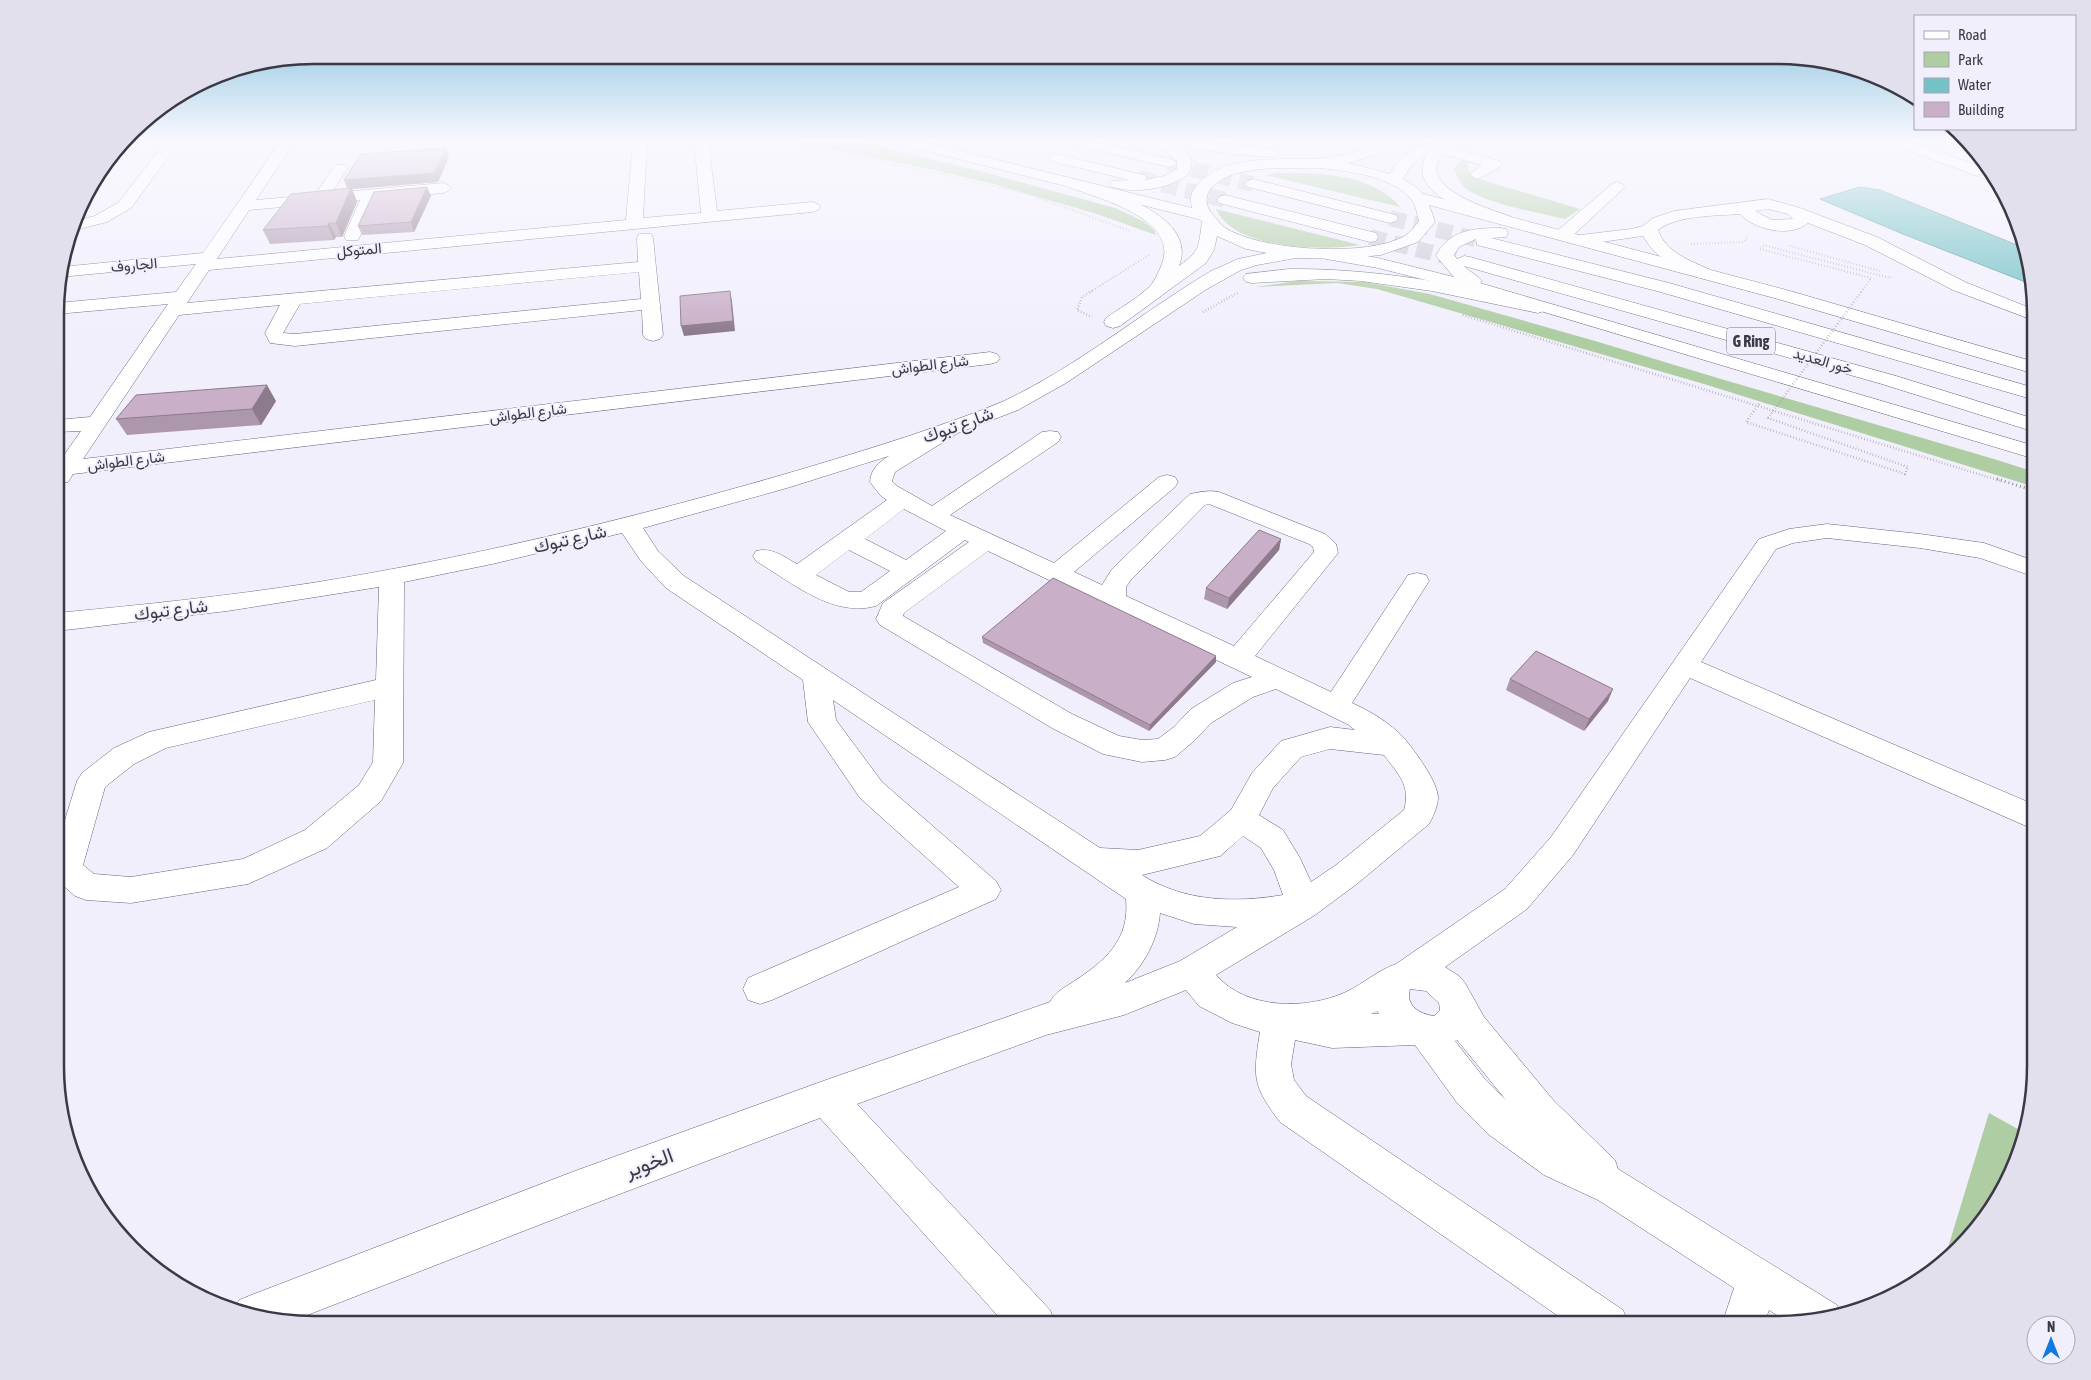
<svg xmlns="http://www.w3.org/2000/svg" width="2091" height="1380" viewBox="0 0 2091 1380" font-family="'Asap Condensed',Vazirmatn,sans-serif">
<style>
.green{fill:#aecda2}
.water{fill:#74c2c6;stroke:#63999f}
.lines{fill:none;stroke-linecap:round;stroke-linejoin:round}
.highway-tunnel{stroke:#cdcbd7;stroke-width:16;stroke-dasharray:16 8;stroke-linecap:butt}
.minor-casing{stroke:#67627d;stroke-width:1}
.highway-casing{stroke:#67627d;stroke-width:1}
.path-far2{stroke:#94929e;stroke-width:2;stroke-dasharray:0.5 2.5;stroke-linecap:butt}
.path-far1{stroke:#94929e;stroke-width:2.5;stroke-dasharray:0.5 2.5;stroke-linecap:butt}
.path{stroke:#94929e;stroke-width:3;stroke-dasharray:1 3;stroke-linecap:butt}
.minor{fill:#fff;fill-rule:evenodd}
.highway{fill:#fff;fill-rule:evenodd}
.path-bridge-far1{stroke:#94929e;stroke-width:2;stroke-dasharray:0.5 2.5;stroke-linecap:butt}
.path-bridge{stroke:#94929e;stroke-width:2.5;stroke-dasharray:0.5 2.5;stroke-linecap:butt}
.wall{fill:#ad97ac}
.shaded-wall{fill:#8d7b8c}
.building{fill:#c9b0c8;stroke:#8d7b8c}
.labels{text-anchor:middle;stroke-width:4;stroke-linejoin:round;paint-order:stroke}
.far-street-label{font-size:15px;fill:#3b3945;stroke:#f1effc}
.shield{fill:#f1effc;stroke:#72707c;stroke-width:1}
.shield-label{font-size:16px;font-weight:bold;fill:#3b3945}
.street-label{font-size:18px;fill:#3b3945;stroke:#f1effc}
.near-street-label{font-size:21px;fill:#3b3945;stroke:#f1effc}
.rim{fill:none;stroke:#3b3945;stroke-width:2.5}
</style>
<rect width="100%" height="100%" fill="#f1effc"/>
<g class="green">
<path d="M786,141H857L980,171L1115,208L1143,221L1154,230L1156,235L1097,214L994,184L925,168Z"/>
<path d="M1462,160L1471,162L1468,164V171L1479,179L1580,209L1565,219C1538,212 1491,205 1468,190C1461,185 1457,177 1454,168Z"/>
<path d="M1278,173C1318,172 1373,174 1400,207L1265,175Z"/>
<path d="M1216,209L1360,245C1323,251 1234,250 1216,209Z"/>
<path d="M1298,281L1364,282L1430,294L1595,341L1721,379L1994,459L2035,472V487L1704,384L1377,289L1337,283L1255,287Z"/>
<path d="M1989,1113L2025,1133L2022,1149L1992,1210L1943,1264Z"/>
</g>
<path class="water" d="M1860,187L1880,190L2027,249L2033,285L1903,234L1820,199Z"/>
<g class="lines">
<g class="highway-tunnel">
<path d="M1169,163L1253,184"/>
<path d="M1139,178L1225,200"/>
<path d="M1390,218L1483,241"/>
<path d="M1370,237L1464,261"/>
</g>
<g class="minor-casing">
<g id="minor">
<path d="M166,141H180L131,208L107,222L72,231L75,221L95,216L119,202Z"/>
<path d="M281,141H295L256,200L315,195L335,165H345L348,168L331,193L443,183L448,185L451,188L448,191L443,193L376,199L360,236L358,240H346L344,236L360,200L249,210L217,259L626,220L633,141H647L643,218L701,213L694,141H708L717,211L812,202L818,204L820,207L818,210L812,212L209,270L187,303L638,262L637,238L639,234H651L653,238L663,335L660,339L653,341L646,339L643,335L642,310L295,346L270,343L265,333L280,305L179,315L83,459L990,352L997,354L1000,358L997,362L990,364L73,474L68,482L57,483V465L81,431L57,432V420L90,417L168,304L57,314V303L176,292L196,264L60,277H58L61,267L203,253ZM639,272L641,299L295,334L283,333L300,304Z"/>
<path d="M1165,141H1200L1272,149L1277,150L1279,153L1277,156L1272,157L1233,154L1172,145L1167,144Z"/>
<path d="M1381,141H1398L1380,153L1349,163L1390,174C1405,147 1425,141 1454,141L1449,147L1500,161L1502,164L1500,167L1478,179L1473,177L1470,174L1482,165L1443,154C1414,188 1491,209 1512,217L1514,220L1512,223C1502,226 1491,220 1482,217C1457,208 1405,187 1428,153L1412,164L1403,179C1425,191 1428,200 1435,222L1418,242L1381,255L1340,259L1296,258L1257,265L1241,270L1207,289L1066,383L1018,410L958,433L895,472L892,481L897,486L932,506L1042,432L1050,431L1058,432L1061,437L1058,442L950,515L1054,563L1159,477L1167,475L1175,477L1178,482L1175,487L1074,572L1102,585L1112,569L1190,494C1200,492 1209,490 1219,492L1325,534L1336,544L1338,553L1255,656L1331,692L1408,575L1417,573L1426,575L1429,581L1352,703C1370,711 1390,723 1404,738C1414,750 1439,783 1438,799C1437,808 1433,817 1429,824L1358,883L1315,915L1216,975C1246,1010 1307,1010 1346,992C1363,984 1378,970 1396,964L1505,889L1551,837L1759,539L1789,529L1827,524L1920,534L1984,543L2035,561V577L1980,558L1920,548L1827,538L1793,543L1776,549L1701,662L2035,805V830L1690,678L1573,855L1527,909L1445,967L1459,976L1465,983L1484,1017L1554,1101L1615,1160L1618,1169L1837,1305L1842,1316L1791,1324L1769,1310L1764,1324H1722L1734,1288L1598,1200L1544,1175L1488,1134L1458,1104L1415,1045L1332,1048L1295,1040L1291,1064L1294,1080L1306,1096L1623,1310L1629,1325H1571L1280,1122C1252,1085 1253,1077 1260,1032L1232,1023L1199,1006L1186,990L1124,1015L1046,1035L857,1104L1050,1310L1056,1325H1006L820,1118L575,1211L292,1321L234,1312L239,1300L254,1294L575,1171L826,1080L1050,1002C1055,992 1064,988 1073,982C1105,961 1130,940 1126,899L833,700L836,720L882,782L996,881L1001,890L996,899L772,1000L760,1004L748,1000L743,989L748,978L959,887L860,798L808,722L803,680L666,588L641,561L622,533L492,564L404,582L403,763L381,801L327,848L248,884L131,903L86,900L75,896L57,880V846L77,781L82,773L114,748L149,732L376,680L379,587L227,611L57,631V613C142,605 228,596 312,583C462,559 609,524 754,483C807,468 860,452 912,435C943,424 974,414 1004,401C1078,366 1141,313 1211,271L1238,259L1267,253L1246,249L1217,236L1214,250L1206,263L1120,326L1113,328L1106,326L1104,322L1106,318C1120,308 1135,300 1147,289C1153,284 1158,274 1161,266C1182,220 1099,198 1068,187L1065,184L1068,181C1078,178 1091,185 1101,188C1132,199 1196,223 1179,266C1201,250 1198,248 1202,222C1191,210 1185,197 1199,183C1234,150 1288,163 1331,157C1349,155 1366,150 1381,141ZM1319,168C1347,171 1393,176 1411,199C1416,205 1417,214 1419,221C1415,226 1411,232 1406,235C1371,258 1258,251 1224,227C1221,225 1217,219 1214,216C1193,193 1221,176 1243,172C1268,166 1294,169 1319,168ZM889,456C878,463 871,469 870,482L881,496L887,500L797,564C784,557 772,547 756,551L753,556L756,561C791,582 833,618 876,606L965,540L969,542L883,603L876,619L880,625L1052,728L1103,754L1142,762L1165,760L1175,757L1194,741L1211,723L1253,697L1276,689L1349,725L1355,730L1330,727L1281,741L1252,773L1231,810L1200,836L1138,850L1100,848L684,576L658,551L643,528L787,488ZM1209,504L1309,544L1313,547L1314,552L1234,646L1126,596V587L1130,581L1205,505ZM904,509L946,531L906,560L865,539ZM849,550L890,571L861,592H849L816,575ZM988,551L1252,677L1233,683L1191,709L1174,727L1158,739L1142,740L1119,736L1072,714L903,616L904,613ZM375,700L373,762L359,785L305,830L243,859L131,877L94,874L83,865L105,787L134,764L166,748ZM1330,749L1384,755C1398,774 1411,785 1404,810L1336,865L1311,882L1300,858L1283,830L1259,815L1273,788L1301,757ZM1243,836L1261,848L1274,870L1283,895C1235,903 1184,902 1142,875L1220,856ZM1160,913L1194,924L1237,927L1180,961L1125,983C1144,965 1158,940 1160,913ZM1410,989L1426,991L1439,1003L1440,1010L1434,1016C1420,1014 1405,1006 1410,989ZM1377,1011L1379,1014H1371ZM1458,1040V1041L1506,1100L1484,1078L1455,1041Z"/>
<path d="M1888,141H1908L1992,171L1999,182L1991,181L1890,144Z"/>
<path d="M1617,182L1622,184L1625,187L1622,190L1569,239H1557L1555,235L1557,231L1612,184Z"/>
<path d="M1768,199L1800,208L1877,237L1965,282L2035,310V321L1953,290L1865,245L1808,223C1790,238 1755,230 1740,214C1716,216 1677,215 1658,230C1666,253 1691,261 1711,270L1714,274L1711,278L1705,279C1681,273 1655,258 1643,236L1580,245L1574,244L1572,240L1574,236L1580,235L1631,229L1643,226L1653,218L1674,211ZM1768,209L1788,214L1793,219L1772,220L1755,211Z"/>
<path d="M1289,269C1374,268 1455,284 1538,301L1544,303L1547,307L1544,311L1538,313L1432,291L1361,281L1326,279L1252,283L1246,282L1243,278L1246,274Z"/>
</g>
</g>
<g class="highway-casing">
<g id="highway">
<path d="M896,141H920L1208,212L1210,215L1208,218L1202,220L898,144Z"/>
<path d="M1067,141H1092L1174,160L1176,163L1174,166L1169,167L1069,144Z"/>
<path d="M1146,141C1164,140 1181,144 1192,160L1189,174C1168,189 1137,194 1112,187L1109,184L1112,181L1129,180L1051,161L1049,158L1051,155L1056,154L1144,175L1147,178L1145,180L1164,176L1177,169V161L1168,153L1148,144Z"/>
<path d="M1253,179L1396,215L1398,218L1396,221L1390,223L1248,187L1245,184L1248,181Z"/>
<path d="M1420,193L1790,291L2035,362V374L1778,299L1414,201L1412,198L1414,195Z"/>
<path d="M1225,195L1376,233L1378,237L1376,241L1370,242L1219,203L1217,200L1219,197Z"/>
<path d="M1500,228L1506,229L1508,233L1506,237L1491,238L1669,283L2035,388V400L1657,291L1477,245L1476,239L1459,247L1454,255L1457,259L1464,256L1470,257L1896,376L2035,419V432L1882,384L1464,266C1469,272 1478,275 1482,281L1480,283L2035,446V459L1497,298L1378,268L1332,260L1326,259L1323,255L1326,251L1332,250L1378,258L1454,277L1436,256C1448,230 1474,228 1500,228Z"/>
</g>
</g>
<g class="path-far2">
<path d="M778,141L941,174L1028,194L1130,231"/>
<path d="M1691,244L1743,242L1748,237"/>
<path d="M1790,246L1880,271"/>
<path d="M1871,278L1760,249L1763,245L1890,278L1892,275"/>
<path d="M1090,292L1149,255"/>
</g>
<g class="path-far1">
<path d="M1092,291L1082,297L1077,310L1092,317"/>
<path d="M1203,312L1239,292"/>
<path d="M1463,315L2001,481"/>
<path d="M1759,404L1746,422L1905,474L1908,467L1768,418"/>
</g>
<path class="path" d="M1997,479L2035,491"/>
<use href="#minor" class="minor"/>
<use href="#highway" class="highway"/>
<path class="path-bridge-far1" d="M1861,292L1871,278"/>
<path class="path-bridge" d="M1768,418L1862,291"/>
</g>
<g class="wall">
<path d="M446,148L449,157L438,182L352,189L357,202L342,237H336L334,240L270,244L263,230L348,189Z"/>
<path d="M431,196L414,232L362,235L358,226Z"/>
<path d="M276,401L261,425L127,435L116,419Z"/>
<path d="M1281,539L1279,550L1227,609L1204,599L1206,588Z"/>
<path d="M982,637L1216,656V662L1149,731L983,643Z"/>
<path d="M1510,679L1608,701L1584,731L1506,690Z"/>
</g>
<g class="shaded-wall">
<path d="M446,148L449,157L438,182L352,189L357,202L342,237L336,223L348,190L344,180Z"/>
<path d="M427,187L431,196L414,232L411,222Z"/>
<path d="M329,223L336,237L334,240L328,226Z"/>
<path d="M730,291L732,301L735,331L684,336L681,326Z"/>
<path d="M267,385L276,401L261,425L252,409Z"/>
<path d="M1281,539L1279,550L1227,609L1229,598Z"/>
<path d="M1216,656V662L1149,731L1150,725Z"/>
<path d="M1613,689L1608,701L1584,731L1589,719Z"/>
</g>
<g class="building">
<path d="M446,148L434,173L344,180L361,154Z"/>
<path d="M427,187L411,222L358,226L374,192Z"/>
<path d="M351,188L336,223H329L328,226L263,230L291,194Z"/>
<path d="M730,291L733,321L681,326L680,296Z"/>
<path d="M267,385L252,409L116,419L136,395Z"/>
<path d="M1259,530L1281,539L1229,598L1206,588Z"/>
<path d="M1053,578L1216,656L1150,725L982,637Z"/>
<path d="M1536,651L1613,689L1589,719L1510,679Z"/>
</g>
<linearGradient id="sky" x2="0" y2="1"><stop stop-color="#79bada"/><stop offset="0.42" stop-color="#f9f8fe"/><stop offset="1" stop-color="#f9f8fe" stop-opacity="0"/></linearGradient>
<rect width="2091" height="334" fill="url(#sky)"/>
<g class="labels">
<g class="far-street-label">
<text transform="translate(359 250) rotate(-5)" y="5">المتوكل</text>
<text transform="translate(134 265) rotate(-5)" y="5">الجاروف</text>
<text transform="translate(1823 361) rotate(16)" y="5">خور العديد</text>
<text transform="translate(930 365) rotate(-7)" y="5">شارع الطواش</text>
<text transform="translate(528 413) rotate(-7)" y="5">شارع الطواش</text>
<text transform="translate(126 461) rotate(-7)" y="5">شارع الطواش</text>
</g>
<rect class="shield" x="1727" y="327.5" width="48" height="27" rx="4"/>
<g class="shield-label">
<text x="1751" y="347">G Ring</text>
</g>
<g class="street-label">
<text transform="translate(958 425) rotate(-20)" y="6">شارع تبوك</text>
<text transform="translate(570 539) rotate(-13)" y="6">شارع تبوك</text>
<text transform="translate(171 610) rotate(-7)" y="6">شارع تبوك</text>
</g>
<g class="near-street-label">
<text transform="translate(649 1163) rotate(-20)" y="7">الخوير</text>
</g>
</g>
<path d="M0 0H2091V1380H0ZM314 64H1777A250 250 0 0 1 2027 314V1066A250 250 0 0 1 1777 1316H314A250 250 0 0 1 64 1066V314A250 250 0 0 1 314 64Z" fill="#e2e0ed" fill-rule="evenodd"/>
<path class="rim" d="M314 64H1777A250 250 0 0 1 2027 314V1066A250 250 0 0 1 1777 1316H314A250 250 0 0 1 64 1066V314A250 250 0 0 1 314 64Z"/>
<rect x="1914" y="15" width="162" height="115" fill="#f1effc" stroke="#a8a6b3"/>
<rect x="1924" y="31" width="25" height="8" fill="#ffffff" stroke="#a8a6b3"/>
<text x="1958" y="40" font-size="15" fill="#3b3945">Road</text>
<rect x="1924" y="52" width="25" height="15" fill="#aecda2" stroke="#a8a6b3"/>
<text x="1958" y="65" font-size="15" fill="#3b3945">Park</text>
<rect x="1924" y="78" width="25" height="15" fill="#74c2c6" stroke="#a8a6b3"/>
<text x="1958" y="90" font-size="15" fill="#3b3945">Water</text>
<rect x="1924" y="102" width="25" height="15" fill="#c9b0c8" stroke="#a8a6b3"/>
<text x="1958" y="115" font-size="15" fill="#3b3945">Building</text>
<g transform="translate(2051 1340)"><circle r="24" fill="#f1effc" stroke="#a8a6b3"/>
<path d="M0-4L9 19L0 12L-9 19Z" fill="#1378e0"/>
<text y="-8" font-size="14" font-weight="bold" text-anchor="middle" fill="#3b3945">N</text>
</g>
</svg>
